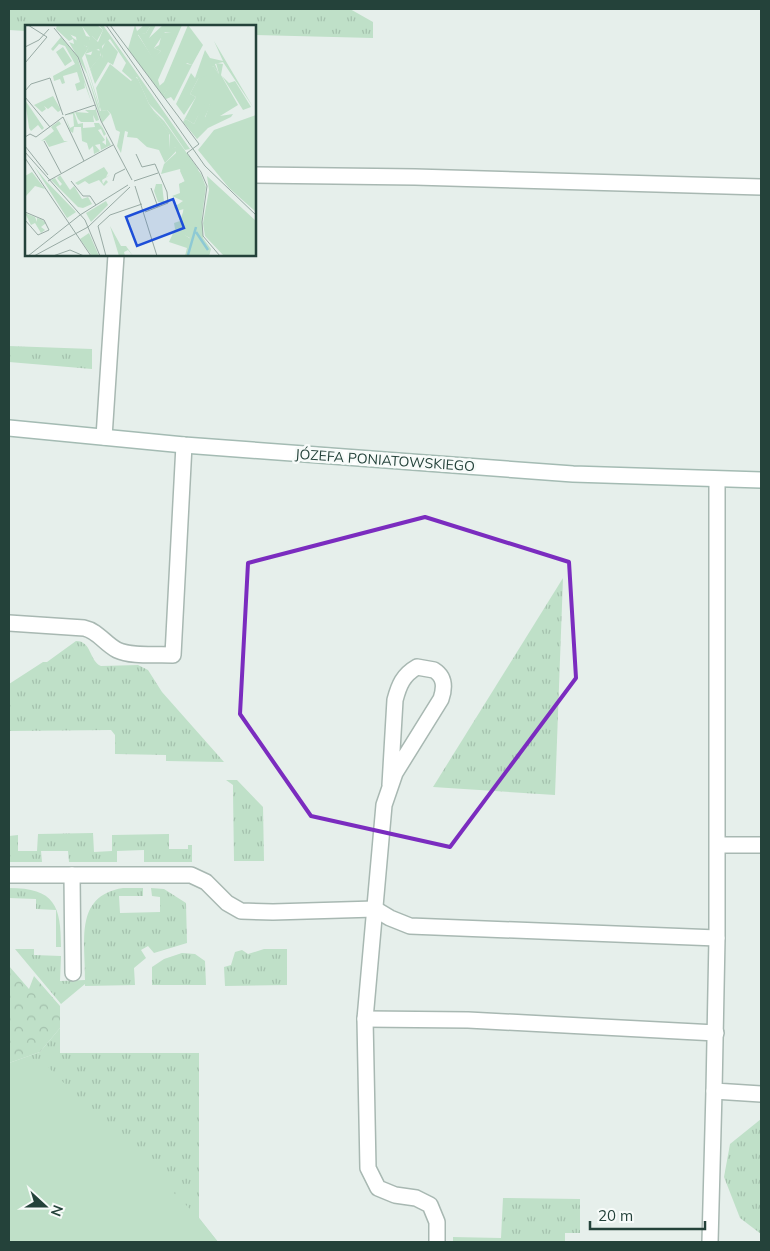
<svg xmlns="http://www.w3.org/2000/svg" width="770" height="1251" viewBox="0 0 770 1251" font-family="Mulish,sans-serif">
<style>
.grass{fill:url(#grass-tufts)}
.forest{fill:url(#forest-crowns)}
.green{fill:#bfe0c8}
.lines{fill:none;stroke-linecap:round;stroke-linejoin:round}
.lane-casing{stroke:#a8b8b2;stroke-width:18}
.street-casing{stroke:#a8b8b2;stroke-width:18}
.secondary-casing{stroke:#a4bbb3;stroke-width:18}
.lane{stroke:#fff;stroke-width:15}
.street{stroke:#fff;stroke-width:15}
.secondary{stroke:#fff;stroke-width:15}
.marked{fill:none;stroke:#7b2cbf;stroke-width:4;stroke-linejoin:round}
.labels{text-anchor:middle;stroke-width:5;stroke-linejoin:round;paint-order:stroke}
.street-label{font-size:14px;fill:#24423a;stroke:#f7fbf9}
.inset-river{fill:none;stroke:#8ec9d4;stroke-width:2.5}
.inset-road{fill:none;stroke:#98aaa4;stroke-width:1}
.view{fill:#1d4ed8;fill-opacity:0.15;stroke:#1d4ed8;stroke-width:2.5}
.inset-edge{fill:none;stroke:#24423a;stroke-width:2.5}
</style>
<defs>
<pattern id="grass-tufts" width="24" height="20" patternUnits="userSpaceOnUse" patternTransform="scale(1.25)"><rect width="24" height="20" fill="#bfe0c8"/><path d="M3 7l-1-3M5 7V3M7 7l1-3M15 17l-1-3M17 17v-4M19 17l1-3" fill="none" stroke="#a4c1ad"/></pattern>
<pattern id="forest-crowns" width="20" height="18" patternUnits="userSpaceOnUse" patternTransform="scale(1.25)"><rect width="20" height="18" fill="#bfe0c8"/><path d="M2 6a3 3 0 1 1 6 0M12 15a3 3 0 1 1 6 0" fill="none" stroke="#a4c1ad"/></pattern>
</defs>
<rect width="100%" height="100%" fill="#e6efeb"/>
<g class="grass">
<path d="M9,9H350L373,22V38L255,35V26H26V31L9,30Z"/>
<path d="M9,346L92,349V369L9,362Z"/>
<path d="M563,578L555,795L433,787Z"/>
<path d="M76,641C92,641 89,661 101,666L138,665L148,670L162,692L224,762L166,761V755L115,754V735L111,730L9,731V684L43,662H47Z"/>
<path d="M226,780H237L263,807L264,861H234L233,792V785Z"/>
<path d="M93,833L94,852L112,851V835L169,834V849H188V845H192V862H144V850L117,851V862H69L68,851H41L42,862H9V836L18,835V851H37L38,834Z"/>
<path d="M9,888C55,888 61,906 61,947H56V910L36,909V899L9,898Z"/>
<path d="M123,888H143V896H119L120,913L160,912V897L152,896L151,888L164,889L186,903L187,943L154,953L148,946L141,950L146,958L134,968L135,985L85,986V984L61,1004L15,949H34V955L61,956L60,981L85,980C86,943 73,896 123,888Z"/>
<path d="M264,949H287V985L225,986L224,967L231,965L235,952L242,950L248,954Z"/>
<path d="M182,953L195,954L205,961L206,985H152V967L164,959Z"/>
<path d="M60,1028V1053H199V1218L218,1242H9V1063L40,1052Z"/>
<path d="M761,1119V1234L740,1218L724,1177L730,1144Z"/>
<path d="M503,1198L580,1199V1233H565V1242H453V1237L501,1238Z"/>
</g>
<path class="forest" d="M9,966L29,989L34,976L60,1006V1028L40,1052L9,1063Z"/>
<path class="green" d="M9,1065H46L199,1218L218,1242H9Z"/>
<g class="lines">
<g class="lane-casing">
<g id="lane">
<path d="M255,175L415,177L761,187"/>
<path d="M104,437L116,255"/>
<path d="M9,623L84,628C98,631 104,643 117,650C132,657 156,654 173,655L184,445"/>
<path d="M390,785L395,700C399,685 403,675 417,667L434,670C445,677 445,687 441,699L395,773L384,805L365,1019L368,1168L378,1188L395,1195L416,1198L430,1205L437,1222V1242"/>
<path d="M9,875H191L206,882L227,903L241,911L273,912L375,909"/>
<path d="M72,875L73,973"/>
<path d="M365,1019L468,1020L716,1033"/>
<path d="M710,1242L714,1091"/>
</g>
</g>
<g class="street-casing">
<g id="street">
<path d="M717,480V938L714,1091L761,1094"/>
<path d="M718,845H761"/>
<path d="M375,909L390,918L410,926L717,938"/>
</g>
</g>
<g class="secondary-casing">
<path id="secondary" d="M9,428L184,445L573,474L761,480"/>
</g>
<use href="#lane" class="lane"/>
<use href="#street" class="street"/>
<use href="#secondary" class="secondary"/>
</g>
<path class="marked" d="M425,517L569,562L576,678L450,847L311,816L240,714L248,563Z"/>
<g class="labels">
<g class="street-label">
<text transform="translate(385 460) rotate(4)" y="5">JÓZEFA PONIATOWSKIEGO</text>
</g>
</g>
<g transform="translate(25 25)">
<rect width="231" height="231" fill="#e6efeb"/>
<path d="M39,0L48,13L62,22L65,12L56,0H72L67,11L73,17L78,5L74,0H78L165,124L160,125L138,93L124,79L112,52L107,55L97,46L101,38L85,14L77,21L78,35L73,43L66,47L65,44L76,30L74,24L60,29L64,22L57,33L75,86L82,85L85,89L77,98L62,49L44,17L49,19L48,14L44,16L31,4L32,0ZM126,0H131L124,13L138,0H146V7H140L129,23L136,26L128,34L113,9L121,8ZM163,0L178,20L167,40L162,38L155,46L138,71L132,63L139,57ZM36,12L52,31L67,79L59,57L60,63L52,66L50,59L55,57L52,47L38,51L40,58L37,59L35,54L29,56L28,51L50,39L40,21L34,19L28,26L26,24ZM191,38L198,39L196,50L213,80L195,91L208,89L206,92L183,103L180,93L185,79L173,91L169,99L161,94L158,97L171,72L165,69L173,54L188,41L194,49ZM197,51L204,58L210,56L226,82L218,85ZM28,71L36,85L33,87L27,81L23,84L19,81L21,84L17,87L9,80ZM0,75L19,103L17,105L13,100L6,106L4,103ZM70,82L74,95L71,96L68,90L69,97H56L53,94L50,87L64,88L60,85H70ZM128,85L139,96L173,144L178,213L186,224L184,231H164L165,213L150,204L149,198L155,196L159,184L152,186L149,182L158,176L147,171L155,168L154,159L160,156L155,144L136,149L139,139L151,128V122L145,125V110ZM49,87L53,99L58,98V103L70,102L69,98H74L77,103L75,98L81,109L79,111L76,104L73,105L80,115L77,117L81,120V111L86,120L76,125L75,119L70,120L75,126L69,129L68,121L64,125L62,118L57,116L56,102H49L48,108L45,106L41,93L45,103L49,101L48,89L42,90ZM34,96L36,99L31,102L39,116H43L24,122L20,115L16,116L29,106L26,102ZM9,141L21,156L51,187L42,193ZM79,142L83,148L81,152L85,150L77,155L78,159L81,155L83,157L79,161L74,155L64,159L60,156L53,160L50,158ZM7,147L20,164L10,161L1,171L0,151ZM35,150L45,165L49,161L57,174L63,172L67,179L58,183L53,182L26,155L30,153L35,161L37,159L32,153ZM131,159H137L139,177H133L129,166ZM81,176L83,180L66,197L61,188ZM0,188L10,192L12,197V193L16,194L21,198L16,202L20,205L16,208L10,198L6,200ZM85,201L96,221H101L108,231L103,225L99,227L100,231H94ZM64,208L74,231H67L55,214Z" fill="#bfe0c8"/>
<path d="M39,0L57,1L61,11L65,12L63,22L52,18L51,12L39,7ZM72,0L78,5L72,16L63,7ZM110,0L112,6L119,0H126L121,8L113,10L128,33L136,26L129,23L134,20L137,8L146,7V0H157L133,55L135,62L132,63L103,24ZM82,14L93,27L88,40L83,37L70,59L66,47L78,32L76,26L75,32L65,44L60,29L66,30L68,24L76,26ZM189,16L228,82L198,37L190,39L194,49L188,41L183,50L173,54L165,69L171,72L159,90L151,79L166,48L170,53L180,25L185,33L198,36ZM59,32L75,82L71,63L85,39L106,56L110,52L113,54L124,79L144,108L145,124L151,122L149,118L154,123L140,138L134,125L122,122L112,113L102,112L103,107L100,106L96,128L92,121L95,107L91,105L86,89L82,85L76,86L75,82V85ZM158,38L167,40L149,76L146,72L141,74L138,71ZM186,79L180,92L184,93L183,103L172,114L158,97L161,94L169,99L178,80ZM150,204L166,214L164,231H160L162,223L144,217Z" fill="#bfe0c8"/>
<path d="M38,22L47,36L40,41L31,27ZM231,90V187L204,163L173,125L189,105ZM163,132L176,149L181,162L174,212L185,228L183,231H164L167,213L153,208L151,204L158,191L159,176L154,159L160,157L155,146ZM182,151L231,196V231H199L180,211L178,198L184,165Z" fill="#bfe0c8"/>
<path class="inset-river" d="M171,207L183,225M163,230L171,202"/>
<path class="inset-road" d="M81,0L180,141L232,191M85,0L174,119L162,128L176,147L182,161L177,197L178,211L195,231M29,3L53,32L76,96L107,155M0,22L14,15L24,4M0,38L22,12L3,0M0,66L6,59L25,53L38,90M0,72L25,102M40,90L70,80M0,112L5,109L11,112L38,92L59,136M19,116L36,148M0,121L23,150M0,127L60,195L75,231M111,129L117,142L130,139L142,167L143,178L120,187M0,133L66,231M23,156L88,120M46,156L58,171H65L71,180M88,156L90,149L100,144M109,156L133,148M110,161L132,231M126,163L133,182M0,187L19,195L24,205L13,210L0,195M55,190L103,160M63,202L105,162M3,231L55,190M9,231L63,202M28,231L45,225L59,231M81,231L73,201L85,190L117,179"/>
<path class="view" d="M148,174L159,203L112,221L101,192Z"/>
<rect width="231" height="231" class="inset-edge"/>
</g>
<rect width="770" height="1251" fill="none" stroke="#24423a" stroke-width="20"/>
<g transform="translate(45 1206) rotate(111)" stroke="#f7fbf9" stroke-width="4" paint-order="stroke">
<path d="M0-4L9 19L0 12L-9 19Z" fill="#24423a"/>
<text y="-8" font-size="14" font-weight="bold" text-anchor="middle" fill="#24423a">N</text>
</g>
<path d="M590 1221v8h115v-8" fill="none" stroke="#24423a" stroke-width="2.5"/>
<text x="598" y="1221" font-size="15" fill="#24423a" stroke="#f7fbf9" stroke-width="4" paint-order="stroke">20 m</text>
</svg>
